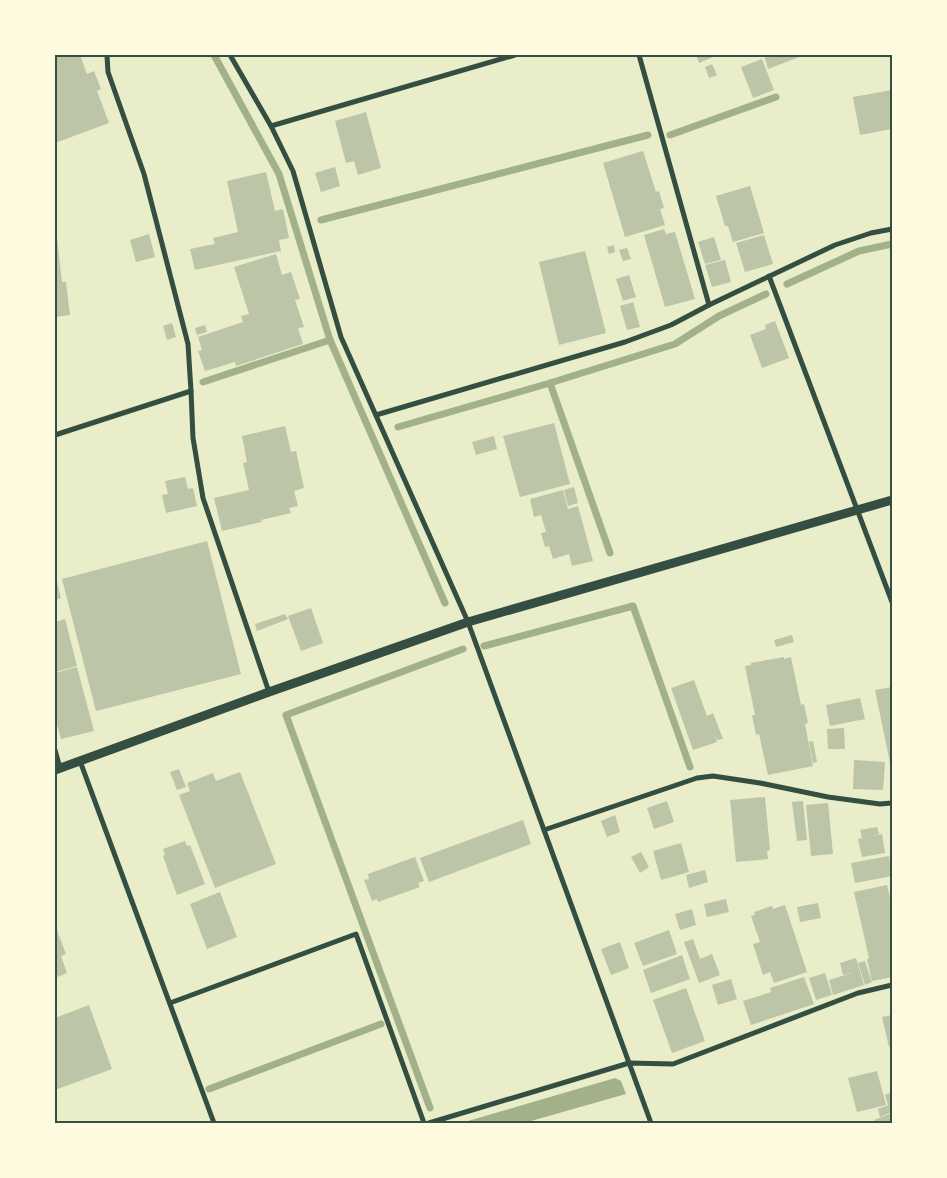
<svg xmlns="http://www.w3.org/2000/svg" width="947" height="1178" viewBox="0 0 947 1178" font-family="Lato,sans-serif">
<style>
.water{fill:#a3b18a}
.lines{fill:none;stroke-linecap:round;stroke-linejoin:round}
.stream{stroke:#a3b18a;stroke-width:7}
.building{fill:#bcc5a7}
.minor{stroke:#344e41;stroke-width:5}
.tertiary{stroke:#344e41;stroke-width:9}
.neatline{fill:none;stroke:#344e41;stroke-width:2}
</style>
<rect width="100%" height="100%" fill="#e9edc9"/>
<path class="water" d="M615,1078L621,1081L626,1094L524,1123H461Z"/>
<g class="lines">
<g class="stream">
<path d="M214,55L279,174L330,340L445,603"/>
<path d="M670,135L776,97"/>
<path d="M321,220L648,135"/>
<path d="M787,284L859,251L892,244"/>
<path d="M203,382L330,340"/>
<path d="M550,383L610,553"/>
<path d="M398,427L550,383L675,344L719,316L766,294"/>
<path d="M484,646L633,606L690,767"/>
<path d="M209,1089L381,1024"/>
<path d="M430,1108L286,715L463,649"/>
</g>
</g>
<g class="building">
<path d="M55,55H80L87,74L94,71L101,89L97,91L109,123L55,143Z"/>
<path d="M696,55H718L699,63Z"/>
<path d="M764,55H804L768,69Z"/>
<path d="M762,59L774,90L753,98L741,67Z"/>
<path d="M712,64L717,75L709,78L705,67Z"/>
<path d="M892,90V121H891L892,129L860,135L853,97Z"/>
<path d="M366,112L381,168L358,175L354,161L346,163L335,121Z"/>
<path d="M643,151L656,192L659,191L664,208L660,209L665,225L625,237L603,163Z"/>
<path d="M335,167L340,186L321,192L315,173Z"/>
<path d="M266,172L275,211L283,209L289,238L279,240L281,251L195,270L190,249L215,244L213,238L238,232L227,181Z"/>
<path d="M750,186L764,233L733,242L728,226H725L716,196Z"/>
<path d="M56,229L62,282H66L70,315L55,317V230Z"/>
<path d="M664,229L666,234L675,232L695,299L665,307L644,235Z"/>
<path d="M149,234L155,257L136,262L130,240Z"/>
<path d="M764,235L773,264L745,272L736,243Z"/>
<path d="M714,237L721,260L705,264L698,242Z"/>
<path d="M614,245L615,252L609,254L607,247Z"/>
<path d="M627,248L631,259L623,261L619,250Z"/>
<path d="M585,251L606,333L559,345L539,262Z"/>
<path d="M276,254L282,275L291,272L300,299L295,300L304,327L298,328L303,344L236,366L235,362L205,371L198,351L202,350L198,337L243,322L241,316L249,314L234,267Z"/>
<path d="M725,260L731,282L712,287L705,265Z"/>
<path d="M629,275L636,297L623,301L616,279Z"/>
<path d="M633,302L640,327L627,330L620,306Z"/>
<path d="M775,321L789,358L762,368L750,335L766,329L765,325Z"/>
<path d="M172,323L176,337L167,340L163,326Z"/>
<path d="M205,325L207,332L197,335L195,328Z"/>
<path d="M554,423L570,484L520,497L503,436Z"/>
<path d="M285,426L291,452L296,451L304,488L294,491L298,506L289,508L291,513L261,520L262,522L222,531L214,498L249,490L243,463L247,462L242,436Z"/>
<path d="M494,436L497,449L476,455L472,442Z"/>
<path d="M185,477L188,489L193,488L197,506L166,513L162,495L168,494L165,481Z"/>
<path d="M574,487L578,503L568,506L564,490Z"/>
<path d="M563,490L568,509L578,506L593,561L572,566L569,554L553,559L549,546L545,547L541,533L546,532L541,515L534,517L530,499Z"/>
<path d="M207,541L241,674L96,711L62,579Z"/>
<path d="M57,582L61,598L55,600V583Z"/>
<path d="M311,608L323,643L301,651L288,616Z"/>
<path d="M285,614L288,619L257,631L255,624Z"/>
<path d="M65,619L77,666L55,672V622Z"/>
<path d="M792,635L794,642L776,647L774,640Z"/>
<path d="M784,657V659L791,657L801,705L804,704L808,723L805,724L813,766L768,775L759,734L756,735L752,715H755L745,666L751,665V663Z"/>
<path d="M77,667L94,731L61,739L55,717V673Z"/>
<path d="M694,680L707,716L713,713L723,739L717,740L714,734L717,742L693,750L671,688Z"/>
<path d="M892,687V762L890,763L875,690Z"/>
<path d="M860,698L865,719L830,726L826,705Z"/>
<path d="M844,728L845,749H828L827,729Z"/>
<path d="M813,741L817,762L813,763L809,742Z"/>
<path d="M854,760L885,762L883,790L853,789Z"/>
<path d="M179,769L186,787L177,790L170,772Z"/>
<path d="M240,772L276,864L215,888L179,795L190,791L187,783L213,773L216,781Z"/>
<path d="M765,797L770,850L767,851L768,859L736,862L730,800Z"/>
<path d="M667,801L674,822L654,829L647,808Z"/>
<path d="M803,801L807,840L797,841L792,802Z"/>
<path d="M828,803L833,854L811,856L806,805Z"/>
<path d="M615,815L620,832L607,837L601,821Z"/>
<path d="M523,820L531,844L429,882L420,858Z"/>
<path d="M877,827L879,834L866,837L882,834L885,853L862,857L858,839L862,838L860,830Z"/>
<path d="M185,841L187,846L190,845L205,884L177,895L163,856L165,855L163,849Z"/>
<path d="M681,843L689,872L661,880L653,851Z"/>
<path d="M641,852L649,867L640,873L631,857Z"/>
<path d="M889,856L892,876L855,883L851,863Z"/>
<path d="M415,857L424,881L418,883L420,887L378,902L377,899L372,901L364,880L369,879L368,874Z"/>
<path d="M705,870L708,882L689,888L686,875Z"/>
<path d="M887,885L892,905V977L872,981L867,959L869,958L854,892Z"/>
<path d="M220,892L237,937L207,949L190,904Z"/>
<path d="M726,899L729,912L707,917L704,904Z"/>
<path d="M818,903L821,918L800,922L797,907Z"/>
<path d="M785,905L807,972L774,983L770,972L763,975L753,944L760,942L751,916L755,915L754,912L772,906L773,909Z"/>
<path d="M692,909L696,925L680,930L675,914Z"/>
<path d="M55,925L66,954L61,956L67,973L58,977L55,968Z"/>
<path d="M669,930L677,954L643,966L634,943Z"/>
<path d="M693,939L700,959L712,954L720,975L699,983L684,942Z"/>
<path d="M620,942L629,968L611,975L601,949Z"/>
<path d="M682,955L690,979L651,993L643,970Z"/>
<path d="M856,958L864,985L833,995L829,980L855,972L843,975L840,963Z"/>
<path d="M865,961L872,982L865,985L858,963Z"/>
<path d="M825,973L832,995L816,1000L809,978Z"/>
<path d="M804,977L814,1004L751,1025L743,1001L771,992L770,988Z"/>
<path d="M731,979L737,999L718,1005L712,985Z"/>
<path d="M686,988L705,1041L672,1053L653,1000Z"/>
<path d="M89,1005L112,1069L55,1090V1018Z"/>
<path d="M892,1015V1047H889L882,1017Z"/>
<path d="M877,1071L886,1105L857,1112L848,1078Z"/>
<path d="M892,1092V1112L880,1117L878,1109L888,1105L885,1095Z"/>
<path d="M892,1113V1123H876L874,1120Z"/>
</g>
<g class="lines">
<g class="minor">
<path d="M109,55L107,56L108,72L144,174L188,344L191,391L193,438L203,498L269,692"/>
<path d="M230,55L271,126L293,171L341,337L468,622L651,1123"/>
<path d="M639,55L709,305"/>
<path d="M271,126L515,55"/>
<path d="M769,276L892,602"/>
<path d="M376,415L625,342L671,325L709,305L835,245L871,233L892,229"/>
<path d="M55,435L191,391"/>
<path d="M55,750L60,768"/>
<path d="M80,761L214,1123"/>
<path d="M544,830L697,778L713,776L760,783L828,797L880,804L892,803"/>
<path d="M170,1003L356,934L424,1123"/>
<path d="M429,1123L629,1063L673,1064L858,993L892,985"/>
</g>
<path class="tertiary" d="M55,770L269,692L468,622L892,500"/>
</g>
<rect width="947" height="1178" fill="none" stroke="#fefae0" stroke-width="112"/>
<rect x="56" y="56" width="835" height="1066" class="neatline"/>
</svg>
